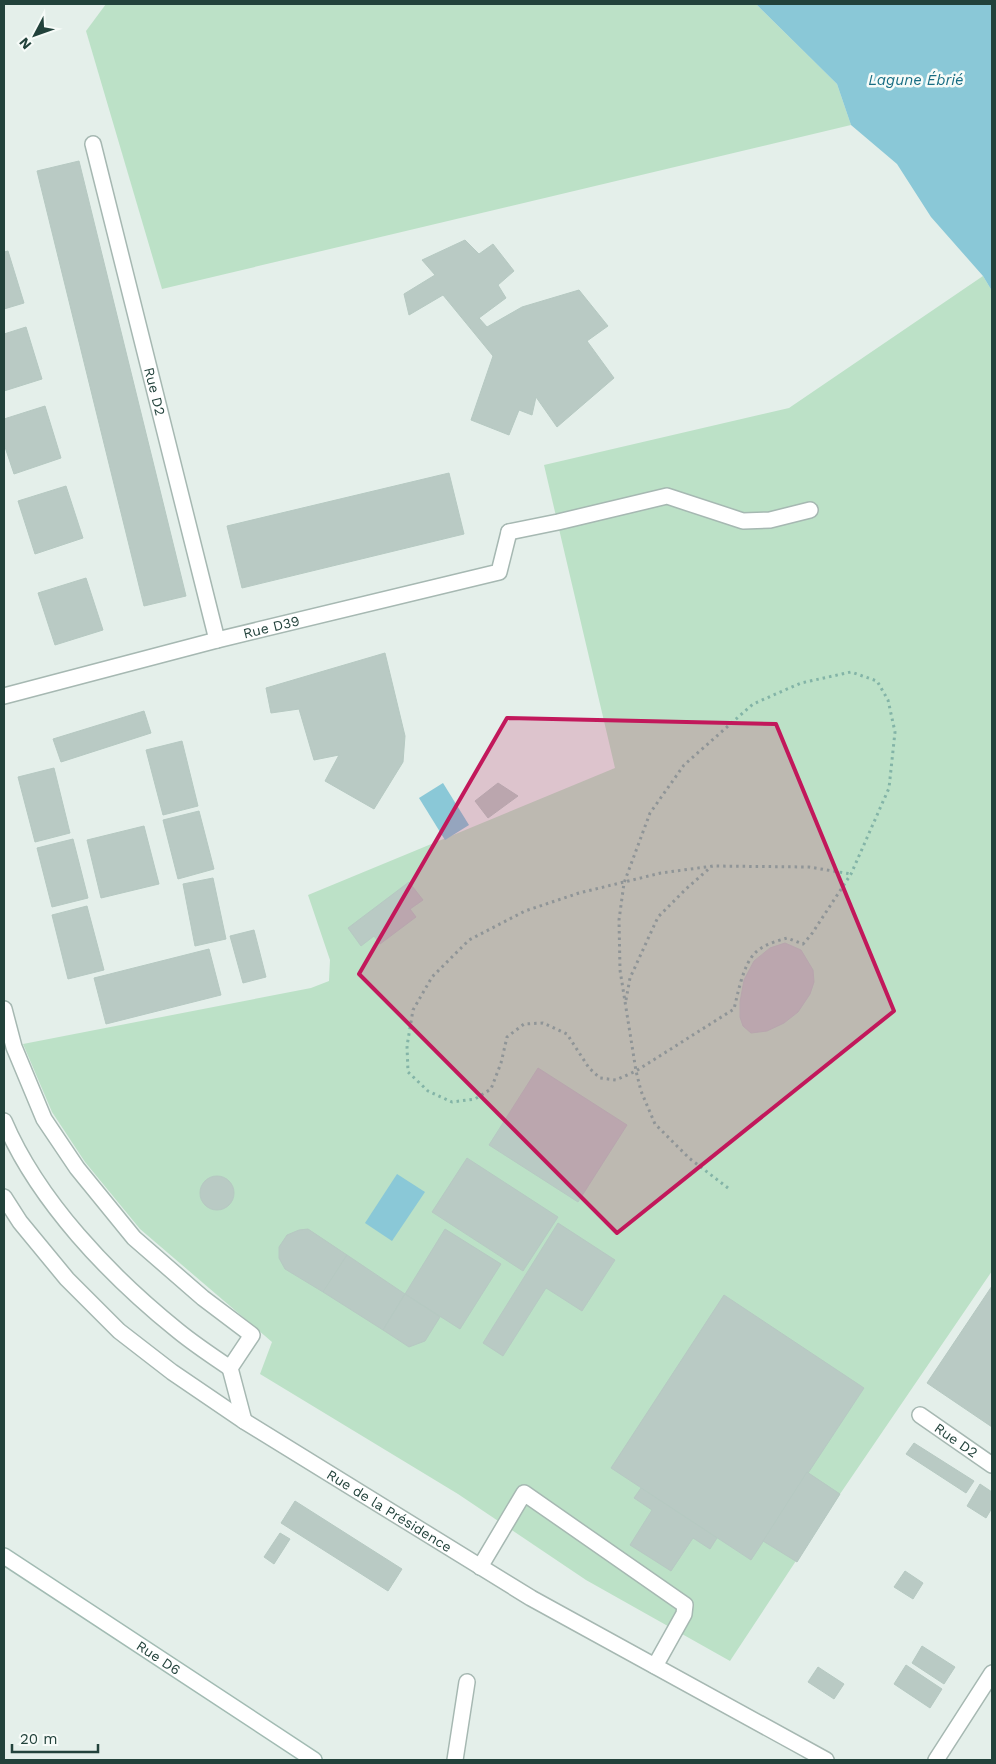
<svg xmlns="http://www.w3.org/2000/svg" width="996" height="1764" viewBox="0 0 996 1764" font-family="'Work Sans',sans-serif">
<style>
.green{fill:#bce1c7}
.water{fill:#8ac8d7}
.building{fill:#b9cac4;stroke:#b6c9c2}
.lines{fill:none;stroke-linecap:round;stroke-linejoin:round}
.lane-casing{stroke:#a6b8b2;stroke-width:18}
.street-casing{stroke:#a6b8b2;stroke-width:18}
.secondary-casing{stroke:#a2bbb3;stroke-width:18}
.path{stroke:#83b4a7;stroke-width:3;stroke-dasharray:2.5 4;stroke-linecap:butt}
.lane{stroke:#fff;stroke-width:15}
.street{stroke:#fff;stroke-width:15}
.secondary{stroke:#fff;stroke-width:15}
.marked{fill:#c2185b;fill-opacity:0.2;stroke:#c2185b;stroke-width:4;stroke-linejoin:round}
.labels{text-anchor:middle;stroke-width:5;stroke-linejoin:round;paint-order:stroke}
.street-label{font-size:14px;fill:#22423b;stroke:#f6fbf8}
.water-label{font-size:15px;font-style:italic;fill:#176d83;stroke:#f6fbf8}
</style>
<rect width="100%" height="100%" fill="#e4efea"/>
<g class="green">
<path d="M106,4H756L837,84L851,125L162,289L86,31Z"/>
<path d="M983,276L992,291V1271L840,1494L730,1661L586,1580L458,1494L260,1374L272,1342L140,1229L85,1162L52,1112L23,1044L311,988L329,981L330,960L308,895L615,768L544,465L789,408Z"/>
</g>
<g class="water">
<path d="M756,4H992V291L983,276L931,217L897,164L851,125L837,84Z"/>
<path d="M443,783L469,825L445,840L419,798Z"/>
<path d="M397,1174L425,1192L392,1241L365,1223Z"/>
</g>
<g class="building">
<path d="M79,161L186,596L144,606L37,171Z"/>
<path d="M465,240L479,254L493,244L514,271L498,285L506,298L479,318L487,327L522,307L579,290L608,326L587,341L614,378L557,427L536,397L532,415L519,410L509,435L471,420L493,356L443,295L409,315L404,294L435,275L422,260Z"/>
<path d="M8,251L24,303L4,309V252Z"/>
<path d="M26,327L42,379L4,391V334Z"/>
<path d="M45,406L61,458L14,474L4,444V419Z"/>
<path d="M449,473L464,534L242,588L227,526Z"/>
<path d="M66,486L83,538L35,554L18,501Z"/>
<path d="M86,578L103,630L55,645L38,593Z"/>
<path d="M385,653L405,736L403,762L374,809L325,781L339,755L314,760L299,709L271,713L266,688Z"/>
<path d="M144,711L151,733L61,762L53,739Z"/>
<path d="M182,741L198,806L163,815L146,750Z"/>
<path d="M54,768L70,833L35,842L18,777Z"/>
<path d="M498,783L518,796L488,818L475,801Z"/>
<path d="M199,811L214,869L178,879L163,820Z"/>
<path d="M144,826L159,884L101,898L87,840Z"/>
<path d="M73,839L88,898L52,907L37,848Z"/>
<path d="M213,878L226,939L195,946L183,884Z"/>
<path d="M409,882L423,900L410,909L416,917L380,944L374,936L361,946L348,928Z"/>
<path d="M87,906L104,970L68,979L52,915Z"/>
<path d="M254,930L266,977L243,983L230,936Z"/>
<path d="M785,943L801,950L813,970L814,982L810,994L798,1012L784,1023L767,1031L751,1033L743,1026L740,1017V1002L744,980L754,961L770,948Z"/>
<path d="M209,949L221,995L106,1024L94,978Z"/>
<path d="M538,1068L627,1125L578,1202L489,1145Z"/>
<path d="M467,1158L558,1217L523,1271L432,1212Z"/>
<circle cx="217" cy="1193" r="17"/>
<path d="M558,1223L615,1260L582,1311L546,1288L503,1356L483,1343Z"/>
<path d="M308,1229L347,1255L323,1292L285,1269L279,1258V1247L287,1235L299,1230Z"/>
<path d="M445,1229L501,1264L460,1329L405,1294Z"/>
<path d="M347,1255L405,1294L383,1330L323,1292Z"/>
<path d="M992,1286V1427L927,1383Z"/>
<path d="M405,1294L440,1317L425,1341L409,1347L383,1330Z"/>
<path d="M724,1295L864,1388L751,1560L611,1468Z"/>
<path d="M914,1443L974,1481L966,1493L906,1454Z"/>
<path d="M807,1472L840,1494L797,1562L763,1541Z"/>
<path d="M980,1484L992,1492V1508L986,1518L967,1506Z"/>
<path d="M641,1488L717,1538L710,1549L693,1538L671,1571L630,1545L652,1510L634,1498Z"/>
<path d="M295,1501L402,1569L388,1591L281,1523Z"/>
<path d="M280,1533L290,1539L274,1564L264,1557Z"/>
<path d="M905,1571L923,1583L913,1599L894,1587Z"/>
<path d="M922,1646L955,1667L944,1684L912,1663Z"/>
<path d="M906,1665L942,1689L930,1708L894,1684Z"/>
<path d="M818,1667L844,1684L834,1699L808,1682Z"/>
</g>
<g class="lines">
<g class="lane-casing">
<g id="lane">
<path d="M509,532L558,522L667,496L743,521L770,520L810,510"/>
<path d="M4,1009L14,1047L44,1119L77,1168L134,1238L203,1298L252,1335L230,1368L244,1421"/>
<path d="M4,1121C38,1201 110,1276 177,1330C194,1344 212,1356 230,1368"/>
<path d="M480,1567L524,1493L685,1605L684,1614L655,1666"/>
<path d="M455,1760L467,1682"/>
</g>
</g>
<g class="street-casing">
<g id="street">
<path id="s1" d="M93,144L217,640"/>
<path id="s2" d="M4,696L217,640L499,572L509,532"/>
<path id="s3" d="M4,1197L20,1222L67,1279L119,1331L172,1372L244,1421L531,1598L826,1760"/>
<path id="s4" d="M920,1415L992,1465"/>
<path d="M936,1760L992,1673"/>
</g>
</g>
<g class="secondary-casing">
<g id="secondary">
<path id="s5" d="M4,1556L314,1760"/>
</g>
</g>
<g class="path">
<path d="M626,1000L630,978L658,917L686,889L712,866"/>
<path d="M728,1188L689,1158L655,1124L641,1091L636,1071L620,970L619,920L624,883L650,813L684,765L753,704L801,683L851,672L877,681L888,700L895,732L889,788L851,874L811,935L803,944L787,938C776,941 763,945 755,953C743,965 738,993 734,1009L636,1071L616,1080L600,1078L589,1068L567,1034L543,1023L524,1024L507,1037L501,1063L491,1089L475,1099L452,1102L428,1091L408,1072L407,1046L413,1010L432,977L469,940L525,911L579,893L661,873L713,866L809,867L851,874"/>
</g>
<use href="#lane" class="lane"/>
<use href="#street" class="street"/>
<use href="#secondary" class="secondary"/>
</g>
<path class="marked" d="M507,718L776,724L894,1011L617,1233L359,974Z"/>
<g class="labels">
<g class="street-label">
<text dy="5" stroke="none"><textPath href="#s1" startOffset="255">Rue D2</textPath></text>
<text dy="5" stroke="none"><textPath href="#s2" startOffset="276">Rue D39</textPath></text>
<text dy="5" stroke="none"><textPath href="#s4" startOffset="44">Rue D2</textPath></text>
<text dy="5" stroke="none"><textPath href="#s3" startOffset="502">Rue de la Présidence</textPath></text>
<text dy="5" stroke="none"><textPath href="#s5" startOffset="185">Rue D6</textPath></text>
</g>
<g class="water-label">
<text x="916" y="85">Lagune Ébrié</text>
</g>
</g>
<rect width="996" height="1764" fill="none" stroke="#22423b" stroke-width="10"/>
<g transform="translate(35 35) rotate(229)" stroke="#f6fbf8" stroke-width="4" paint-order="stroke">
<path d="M0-4L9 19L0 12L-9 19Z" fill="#22423b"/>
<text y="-8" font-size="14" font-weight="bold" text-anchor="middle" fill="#22423b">N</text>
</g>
<path d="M12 1744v8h86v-8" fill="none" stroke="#22423b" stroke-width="2.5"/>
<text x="20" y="1744" font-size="15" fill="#22423b" stroke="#f6fbf8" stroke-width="4" paint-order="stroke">20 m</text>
</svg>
